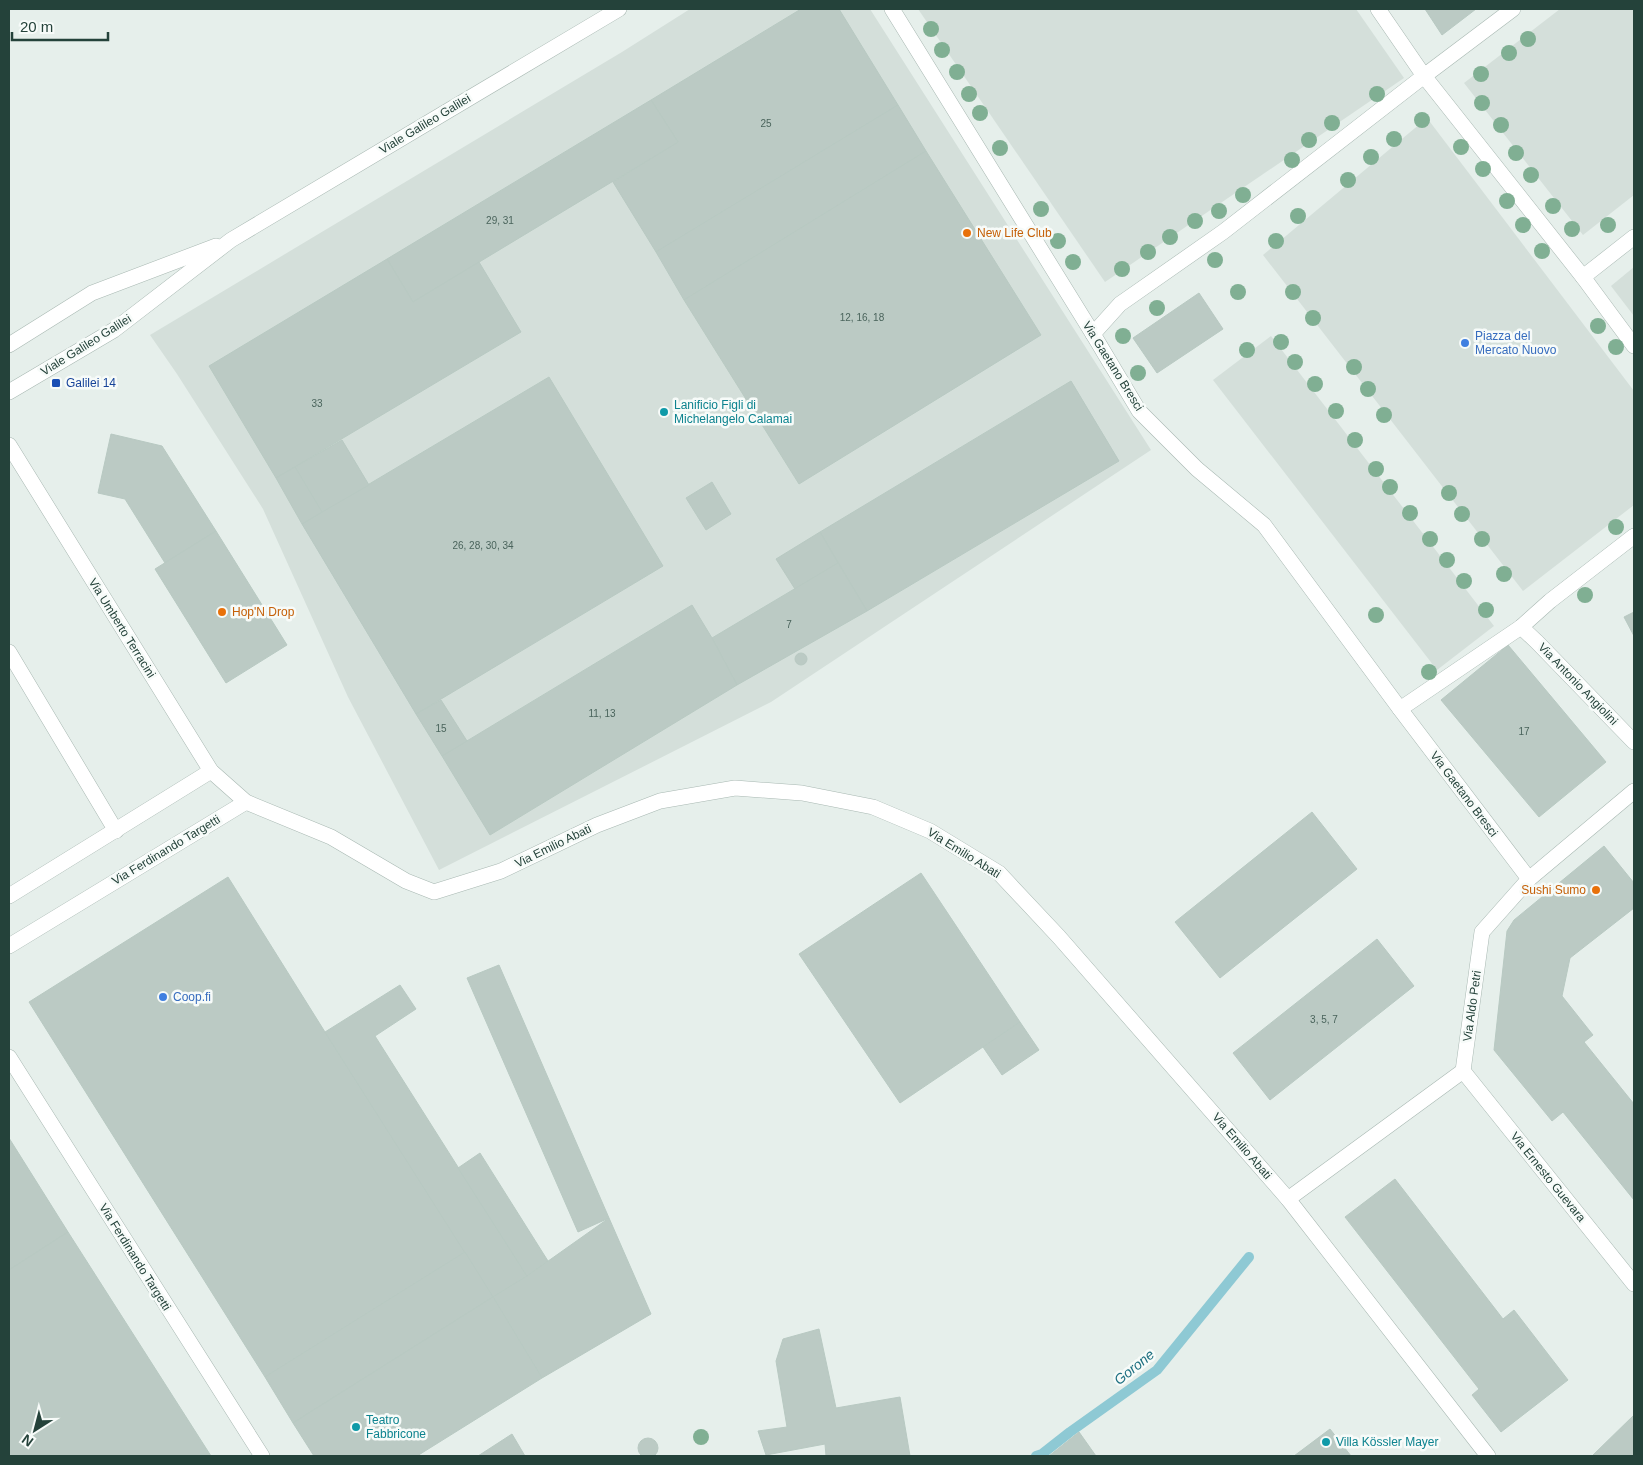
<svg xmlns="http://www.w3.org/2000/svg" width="1643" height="1465" viewBox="0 0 1643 1465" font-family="Helvetica,sans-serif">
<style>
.built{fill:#d4dfda}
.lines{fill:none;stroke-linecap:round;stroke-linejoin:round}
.stream{stroke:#8ec9d4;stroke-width:10}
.building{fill:#bbcac4;stroke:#b8c9c2}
.service-casing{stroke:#a8b8b2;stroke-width:16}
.pedestrian-casing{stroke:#a8b8b2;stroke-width:16}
.minor-casing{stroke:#a8b8b2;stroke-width:16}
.tertiary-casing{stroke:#a8b8b2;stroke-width:16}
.service{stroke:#fff;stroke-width:15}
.pedestrian{stroke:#fff;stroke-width:15}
.minor{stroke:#fff;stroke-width:15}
.tertiary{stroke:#fff;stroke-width:15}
.tree{fill:#80af93}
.food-dot{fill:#e8710a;stroke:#f7fbf9;stroke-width:2}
.shop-dot{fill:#3f7fe0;stroke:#f7fbf9;stroke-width:2}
.transit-dot{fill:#1a4fb4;stroke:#f7fbf9;stroke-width:2}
.culture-dot{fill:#0f9aa8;stroke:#f7fbf9;stroke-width:2}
.labels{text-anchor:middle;stroke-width:5;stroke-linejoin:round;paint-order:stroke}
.number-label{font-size:10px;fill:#4a645c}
.street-label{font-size:12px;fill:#24423a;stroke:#f7fbf9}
.food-label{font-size:12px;fill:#c56008;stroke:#f7fbf9;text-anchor:start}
.shop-label{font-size:12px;fill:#366cbe;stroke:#f7fbf9;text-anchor:start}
.transit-label{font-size:12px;fill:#164399;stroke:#f7fbf9;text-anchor:start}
.culture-label{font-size:12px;fill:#0d838f;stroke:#f7fbf9;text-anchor:start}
.water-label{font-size:14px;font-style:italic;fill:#1c6f80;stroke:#f7fbf9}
</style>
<rect width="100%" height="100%" fill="#e6efeb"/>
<g class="built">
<path d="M690,9H870L1151,450L771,702L439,870L348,697L263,509L177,374L150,335L622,52Z"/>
<path d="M918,9H1356L1404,78L1105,282Z"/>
<path d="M1560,9H1634V195L1583,235L1464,83Z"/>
<path d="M1427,118L1634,391V505L1523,591L1263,255Z"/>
<path d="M1634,267V316L1611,286Z"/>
<path d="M1271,336L1494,626L1437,670L1213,380Z"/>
</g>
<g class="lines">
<path class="stream" d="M1036,1456L1042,1454L1070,1432L1157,1370L1249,1257"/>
</g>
<g class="building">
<path d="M801,9H839L898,105L656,252L613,182L678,142L651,100Z"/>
<path d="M1425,9H1476L1442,35Z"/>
<path d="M651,100L678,142L413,302L387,259Z"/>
<path d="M898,105L926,151L684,300L656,252Z"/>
<path d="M926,151L1041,335L799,484L684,300Z"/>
<path d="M387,259L413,302L479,262L521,332L276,478L209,366Z"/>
<path d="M1199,293L1223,329L1157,373L1133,338Z"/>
<path d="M549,377L663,566L416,714L302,524Z"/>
<path d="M1071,381L1119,461L867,611L820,532Z"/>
<path d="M111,434L162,446L216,531L165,563L125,499L98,493Z"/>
<path d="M342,440L369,485L322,512L295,467Z"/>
<path d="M295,467L322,512L302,524L276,478Z"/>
<path d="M712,482L731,514L706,530L686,498Z"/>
<path d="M216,531L287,645L226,683L155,569Z"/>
<path d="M820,532L838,563L795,589L776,559Z"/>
<path d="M838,563L867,611L737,685L712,638Z"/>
<path d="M692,605L712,638L737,685L490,835L442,756Z"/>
<path d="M1634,612V636L1624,617Z"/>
<path d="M1508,645L1606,762L1539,817L1441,700Z"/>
<circle cx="801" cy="659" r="6"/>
<path d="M441,700L467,741L442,756L416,714Z"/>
<path d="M1312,812L1357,869L1220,978L1175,922Z"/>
<path d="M1604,846L1634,883V908L1570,958L1562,996L1593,1035L1584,1042L1634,1104V1200L1563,1112L1552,1121L1494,1050L1507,931L1514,920Z"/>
<path d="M921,873L1020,1022L900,1103L799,954Z"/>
<path d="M228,877L325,1032L465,1252L265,1377L29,1002Z"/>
<path d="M1377,939L1414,986L1270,1100L1233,1053Z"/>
<path d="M499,965L609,1218L578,1232L467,978Z"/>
<path d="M400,985L416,1009L375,1036L527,1276L493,1297L325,1032Z"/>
<path d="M1020,1022L1039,1050L1002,1075L983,1047Z"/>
<path d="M9,1138L68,1232L9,1270Z"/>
<path d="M480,1153L548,1261L527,1276L458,1168Z"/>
<path d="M1395,1179L1503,1319L1514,1310L1568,1380L1501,1432L1472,1395L1479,1389L1345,1217Z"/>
<path d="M609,1218L651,1314L542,1378L493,1297L527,1276Z"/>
<path d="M68,1232L211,1456H9V1270Z"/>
<path d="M465,1252L493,1297L293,1423L265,1377Z"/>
<path d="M493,1297L542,1378L417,1456H314L293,1423Z"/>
<path d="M819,1329L836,1408L900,1397L910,1456H826L825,1444L766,1455L758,1431L787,1427L776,1361L783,1339Z"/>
<path d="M1634,1415V1456H1592Z"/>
<path d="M1330,1429L1351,1456H1294Z"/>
<path d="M1079,1432L1096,1456H1049Z"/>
<path d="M512,1434L525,1456H478Z"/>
<circle cx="648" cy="1448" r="10"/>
</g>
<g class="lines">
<g class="service-casing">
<g id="service">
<path d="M9,652L116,831"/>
<path d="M9,1057L262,1456"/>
</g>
</g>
<g class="pedestrian-casing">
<g id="pedestrian">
<path d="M1583,277L1634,237"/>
<path d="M1093,334L1120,304L1223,232L1424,76L1583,277L1634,346"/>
</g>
</g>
<g class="minor-casing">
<g id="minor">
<path d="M892,9L1093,334L1139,411L1197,469L1264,525L1400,709L1529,879"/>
<path d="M1378,9L1424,76L1513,9"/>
<path d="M9,445L211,771L246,802L331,837L406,881L434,892L501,871L597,825L660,801L735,788L802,793L873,807L930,831L999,873L1059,937L1288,1199L1488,1456"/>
<path d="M1521,627L1537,642L1634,742"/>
<path d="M1400,709L1521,627L1550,601L1634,536"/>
<path d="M9,896L211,771"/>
<path d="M9,946L246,802"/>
<path d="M1463,1071L1634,1284"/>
<path d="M1288,1199L1463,1071L1482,932L1529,879L1634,791"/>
</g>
</g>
<g class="tertiary-casing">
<g id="tertiary">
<path d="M9,345L92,293L216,246"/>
<path d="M9,392L114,330L231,240L619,9"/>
</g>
</g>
<use href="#service" class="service"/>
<use href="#pedestrian" class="pedestrian"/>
<use href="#minor" class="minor"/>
<use href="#tertiary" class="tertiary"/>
</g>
<g class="tree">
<circle cx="931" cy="29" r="8"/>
<circle cx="1528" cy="39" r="8"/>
<circle cx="942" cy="50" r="8"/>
<circle cx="1509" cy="53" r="8"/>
<circle cx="957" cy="72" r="8"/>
<circle cx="1481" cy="74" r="8"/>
<circle cx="969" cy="94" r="8"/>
<circle cx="1377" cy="94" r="8"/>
<circle cx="1482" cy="103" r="8"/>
<circle cx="980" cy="113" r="8"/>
<circle cx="1422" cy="120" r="8"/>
<circle cx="1332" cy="123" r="8"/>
<circle cx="1501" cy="125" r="8"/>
<circle cx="1394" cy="139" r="8"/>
<circle cx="1309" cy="140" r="8"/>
<circle cx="1461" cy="147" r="8"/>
<circle cx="1000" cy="148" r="8"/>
<circle cx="1516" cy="153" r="8"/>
<circle cx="1371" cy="157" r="8"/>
<circle cx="1292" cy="160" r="8"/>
<circle cx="1483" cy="169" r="8"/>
<circle cx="1531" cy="175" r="8"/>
<circle cx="1348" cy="180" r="8"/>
<circle cx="1243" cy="195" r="8"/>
<circle cx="1507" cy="201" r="8"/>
<circle cx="1553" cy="206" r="8"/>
<circle cx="1041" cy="209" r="8"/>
<circle cx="1219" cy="211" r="8"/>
<circle cx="1298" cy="216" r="8"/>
<circle cx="1195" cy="221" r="8"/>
<circle cx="1523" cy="225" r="8"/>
<circle cx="1608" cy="225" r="8"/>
<circle cx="1572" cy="229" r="8"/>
<circle cx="1170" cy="237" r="8"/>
<circle cx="1058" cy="241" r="8"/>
<circle cx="1276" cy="241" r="8"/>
<circle cx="1542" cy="251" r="8"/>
<circle cx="1148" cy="252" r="8"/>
<circle cx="1215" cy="260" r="8"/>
<circle cx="1073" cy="262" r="8"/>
<circle cx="1122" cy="269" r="8"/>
<circle cx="1238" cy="292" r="8"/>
<circle cx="1293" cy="292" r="8"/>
<circle cx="1157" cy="308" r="8"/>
<circle cx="1313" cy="318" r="8"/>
<circle cx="1598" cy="326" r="8"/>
<circle cx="1123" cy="336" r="8"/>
<circle cx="1281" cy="342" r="8"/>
<circle cx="1616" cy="347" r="8"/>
<circle cx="1247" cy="350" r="8"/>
<circle cx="1295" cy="362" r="8"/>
<circle cx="1354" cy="367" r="8"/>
<circle cx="1138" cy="373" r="8"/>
<circle cx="1315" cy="384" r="8"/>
<circle cx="1368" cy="389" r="8"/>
<circle cx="1336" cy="411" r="8"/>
<circle cx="1384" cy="415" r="8"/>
<circle cx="1355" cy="440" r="8"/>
<circle cx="1376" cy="469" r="8"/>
<circle cx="1390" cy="487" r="8"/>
<circle cx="1449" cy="493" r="8"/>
<circle cx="1410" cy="513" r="8"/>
<circle cx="1462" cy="514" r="8"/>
<circle cx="1616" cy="527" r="8"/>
<circle cx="1430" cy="539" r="8"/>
<circle cx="1482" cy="539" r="8"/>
<circle cx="1447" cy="560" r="8"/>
<circle cx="1504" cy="574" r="8"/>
<circle cx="1464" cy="581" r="8"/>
<circle cx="1585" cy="595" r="8"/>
<circle cx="1486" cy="610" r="8"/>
<circle cx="1376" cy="615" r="8"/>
<circle cx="1429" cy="672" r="8"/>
<circle cx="701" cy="1437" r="8"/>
</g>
<g class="food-dot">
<circle cx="967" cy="233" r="5"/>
<circle cx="222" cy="612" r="5"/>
<circle cx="1596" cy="890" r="5"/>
</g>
<g class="shop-dot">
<circle cx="1465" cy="343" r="5"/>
<circle cx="163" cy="997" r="5"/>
</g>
<rect class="transit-dot" x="51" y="378" width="10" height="10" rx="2.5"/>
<g class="culture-dot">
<circle cx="664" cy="412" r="5"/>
<circle cx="356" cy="1427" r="5"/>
<circle cx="1326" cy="1442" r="5"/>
</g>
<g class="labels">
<g class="number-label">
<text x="766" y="127">25</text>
<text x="500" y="224">29, 31</text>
<text x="862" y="321">12, 16, 18</text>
<text x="317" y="407">33</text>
<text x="483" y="549">26, 28, 30, 34</text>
<text x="789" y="628">7</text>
<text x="602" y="717">11, 13</text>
<text x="441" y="732">15</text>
<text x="1524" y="735">17</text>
<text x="1324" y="1023">3, 5, 7</text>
</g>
<g class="street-label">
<text transform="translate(425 124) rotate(-31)" y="4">Viale Galileo Galilei</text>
<text transform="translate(86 345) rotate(-32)" y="4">Viale Galileo Galilei</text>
<text transform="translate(1113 366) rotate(58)" y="4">Via Gaetano Bresci</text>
<text transform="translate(122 628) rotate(58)" y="4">Via Umberto Terracini</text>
<text transform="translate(1578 684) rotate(46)" y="4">Via Antonio Angiolini</text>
<text transform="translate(1464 794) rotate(53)" y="4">Via Gaetano Bresci</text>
<text transform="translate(553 846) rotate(-26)" y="4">Via Emilio Abati</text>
<text transform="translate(166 850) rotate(-31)" y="4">Via Ferdinando Targetti</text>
<text transform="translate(964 853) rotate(32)" y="4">Via Emilio Abati</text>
<text transform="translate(1472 1006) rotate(-82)" y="4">Via Aldo Petri</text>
<text transform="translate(1242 1146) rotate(49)" y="4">Via Emilio Abati</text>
<text transform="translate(1548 1177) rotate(51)" y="4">Via Ernesto Guevara</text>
<text transform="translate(135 1257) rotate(58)" y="4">Via Ferdinando Targetti</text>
</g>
<g class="food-label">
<text x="977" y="237">New Life Club</text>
<text x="232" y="616">Hop'N Drop</text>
<text x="1586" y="894" text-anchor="end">Sushi Sumo</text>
</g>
<g class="shop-label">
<text x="1475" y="340">Piazza del<tspan x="1475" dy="14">Mercato Nuovo</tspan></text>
<text x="173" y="1001">Coop.fi</text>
</g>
<g class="transit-label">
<text x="66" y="387">Galilei 14</text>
</g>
<g class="culture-label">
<text x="674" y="409">Lanificio Figli di<tspan x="674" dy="14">Michelangelo Calamai</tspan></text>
<text x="366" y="1424">Teatro<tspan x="366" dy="14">Fabbricone</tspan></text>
<text x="1336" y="1446">Villa Kössler Mayer</text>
</g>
<g class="water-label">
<text transform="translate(1134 1367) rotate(-39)" y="5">Gorone</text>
</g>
</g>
<rect width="1643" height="1465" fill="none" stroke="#24423a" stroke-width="20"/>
<g transform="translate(35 1430) rotate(216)" stroke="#f7fbf9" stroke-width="4" paint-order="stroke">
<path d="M0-4L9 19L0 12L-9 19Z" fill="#24423a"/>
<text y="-8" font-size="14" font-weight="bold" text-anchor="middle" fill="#24423a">N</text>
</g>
<path d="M12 32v8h96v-8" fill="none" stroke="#24423a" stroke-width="2.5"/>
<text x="20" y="32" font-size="15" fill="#24423a" stroke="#f7fbf9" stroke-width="4" paint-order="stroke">20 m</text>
</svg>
